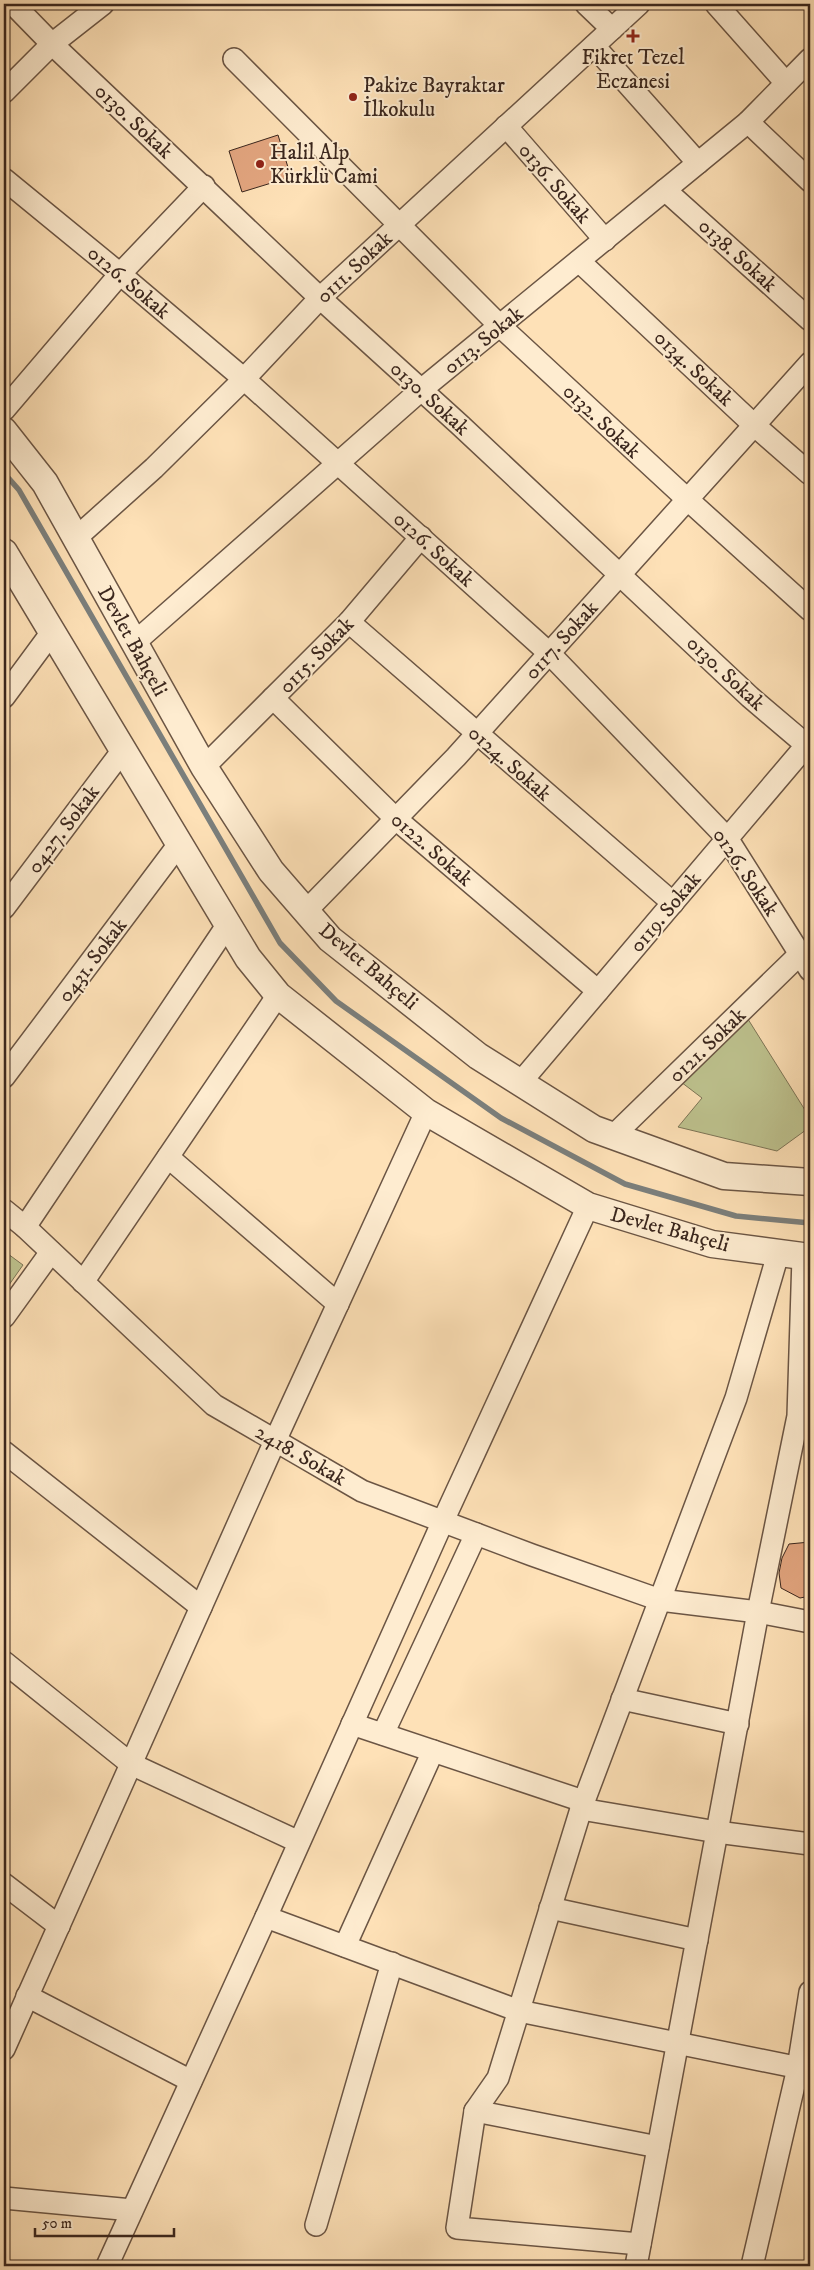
<svg xmlns="http://www.w3.org/2000/svg" width="814" height="2270" viewBox="0 0 814 2270" font-family="'IM FELL DW Pica',serif">
<style>
.green{fill:#bec38f;stroke:#7c7456}
.lines{fill:none;stroke-linecap:round;stroke-linejoin:round}
.stream{stroke:#7b7f7c;stroke-width:5.5}
.building{fill:#e2a57f;stroke:#3a261d}
.minor-casing{stroke:#6b5544;stroke-width:24}
.tertiary-casing{stroke:#6b5544;stroke-width:29}
.minor{stroke:#feecd0;stroke-width:21}
.tertiary{stroke:#feecd0;stroke-width:26}
.poi-dot{fill:#8f2418;stroke:#feecd0;stroke-width:2}
.labels{text-anchor:middle;stroke-width:4;stroke-linejoin:round;paint-order:stroke}
.poi-label{font-size:21px;fill:#3a261d;stroke:#feecd0;text-anchor:start}
.street-label{font-size:21px;fill:#3a261d;stroke:#feecd0}
</style>
<rect width="100%" height="100%" fill="#fee1b7"/>
<filter id="stains"><feTurbulence type="fractalNoise" baseFrequency=".004" numOctaves="4"/><feColorMatrix values="0 0 0 0 .2 0 0 0 0 .09 0 0 0 0 .02 0 0 0 .5 -.17"/></filter>
<radialGradient id="worn" r=".72"><stop offset=".6" stop-color="#630" stop-opacity="0"/><stop offset="1" stop-color="#630" stop-opacity=".3"/></radialGradient>
<g class="green">
<path d="M746,1016L810,1118V1127L777,1151L678,1127L702,1098L681,1082Z"/>
<path d="M4,1251L23,1265L4,1292Z"/>
</g>
<g class="lines">
<path class="stream" d="M4,473L19,490L280,943L336,1001L501,1118L625,1184L736,1216L810,1223"/>
</g>
<g class="building">
<path d="M278,135L291,177L242,192L229,151Z"/>
<path d="M810,1542V1596L800,1598L781,1588L779,1573L782,1558L789,1544Z"/>
</g>
<g class="lines">
<g class="minor-casing">
<g id="minor">
<path d="M13,4L52,44L320,298L460,425L750,697L810,748"/>
<path d="M586,4L612,29"/>
<path d="M716,4L786,83"/>
<path d="M594,46L698,163"/>
<path d="M234,59L500,326L687,499L810,610"/>
<path d="M4,92L52,44L103,4"/>
<path d="M748,122L810,181"/>
<path d="M506,126L605,240"/>
<path d="M4,179L120,274L244,379L549,653L727,838L810,970"/>
<path d="M665,190L810,320"/>
<path d="M579,261L754,425L810,474"/>
<path d="M4,410L120,274L204,186"/>
<path d="M76,538L154,468L244,379L320,298L639,4"/>
<path d="M349,622L673,903"/>
<path d="M134,643L421,390L748,122L810,59"/>
<path d="M4,697L52,632"/>
<path d="M273,698L396,819L598,991"/>
<path d="M204,767L349,622L421,537"/>
<path d="M4,908L123,750"/>
<path d="M306,911L456,757L810,363"/>
<path d="M4,1077L179,844"/>
<path d="M520,1083L810,741"/>
<path d="M613,1136L800,954"/>
<path d="M168,1157L338,1304"/>
<path d="M588,1206L443,1521L266,1917L519,2011L810,2070"/>
<path d="M4,1210L25,1227L214,1405L362,1491L532,1555L660,1600L758,1612L810,1622"/>
<path d="M25,1227L228,924"/>
<path d="M83,1282L278,995"/>
<path d="M4,1317L51,1252"/>
<path d="M4,1452L201,1607"/>
<path d="M4,1662L131,1764L299,1842"/>
<path d="M622,1699L738,1724"/>
<path d="M352,1724L583,1801"/>
<path d="M383,1734L476,1534"/>
<path d="M581,1809L717,1832L810,1844"/>
<path d="M4,1884L59,1926"/>
<path d="M550,1908L697,1940"/>
<path d="M345,1946L433,1751"/>
<path d="M27,1996L191,2081"/>
<path d="M4,2049L275,1441L426,1112"/>
<path d="M475,2111L658,2147"/>
<path d="M4,2198L132,2210"/>
<path d="M316,2225L392,1963"/>
<path d="M640,2244L457,2228L475,2111L498,2078L581,1809L736,1398L778,1254"/>
<path d="M107,2266L266,1917"/>
<path d="M636,2266L758,1612L798,1416L803,1257"/>
<path d="M752,2266L798,2068L810,1992"/>
</g>
</g>
<g class="tertiary-casing">
<g id="tertiary">
<path d="M4,431L45,483L204,767L271,871L330,939L478,1056L594,1129L724,1176L810,1182"/>
<path d="M4,552L248,958L278,995L426,1112L588,1206L712,1244L810,1257"/>
</g>
</g>
<use href="#minor" class="minor"/>
<use href="#tertiary" class="tertiary"/>
</g>
<g class="poi-dot">
<path d="M630.5 28.5h5v5h5v5h-5v5h-5v-5h-5v-5h5z"/>
<circle cx="353" cy="97" r="5"/>
<circle cx="260" cy="164" r="5"/>
</g>
<g class="labels">
<g class="poi-label">
<text x="633" y="64" text-anchor="middle">Fikret Tezel<tspan x="633" dy="24">Eczanesi</tspan></text>
<text x="363" y="92">Pakize Bayraktar<tspan x="363" dy="24">İlkokulu</tspan></text>
<text x="270" y="159">Halil Alp<tspan x="270" dy="24">Kürklü Cami</tspan></text>
</g>
<g class="street-label">
<text transform="translate(134 121) rotate(43)" y="7">0130. Sokak</text>
<text transform="translate(555 183) rotate(49)" y="7">0136. Sokak</text>
<text transform="translate(738 255) rotate(42)" y="7">0138. Sokak</text>
<text transform="translate(354 267) rotate(-43)" y="7">0111. Sokak</text>
<text transform="translate(129 282) rotate(40)" y="7">0126. Sokak</text>
<text transform="translate(483 340) rotate(-39)" y="7">0113. Sokak</text>
<text transform="translate(694 368) rotate(43)" y="7">0134. Sokak</text>
<text transform="translate(430 398) rotate(42)" y="7">0130. Sokak</text>
<text transform="translate(602 421) rotate(43)" y="7">0132. Sokak</text>
<text transform="translate(434 549) rotate(42)" y="7">0126. Sokak</text>
<text transform="translate(561 640) rotate(-48)" y="7">0117. Sokak</text>
<text transform="translate(133 641) rotate(61)" y="7">Devlet Bahçeli</text>
<text transform="translate(316 655) rotate(-46)" y="7">0115. Sokak</text>
<text transform="translate(726 673) rotate(43)" y="7">0130. Sokak</text>
<text transform="translate(510 763) rotate(41)" y="7">0124. Sokak</text>
<text transform="translate(63 829) rotate(-53)" y="7">0427. Sokak</text>
<text transform="translate(432 849) rotate(41)" y="7">0122. Sokak</text>
<text transform="translate(746 872) rotate(56)" y="7">0126. Sokak</text>
<text transform="translate(665 912) rotate(-50)" y="7">0119. Sokak</text>
<text transform="translate(92 960) rotate(-53)" y="7">0431. Sokak</text>
<text transform="translate(369 966) rotate(40)" y="7">Devlet Bahçeli</text>
<text transform="translate(707 1045) rotate(-44)" y="7">0121. Sokak</text>
<text transform="translate(670 1229) rotate(15)" y="7">Devlet Bahçeli</text>
<text transform="translate(301 1455) rotate(30)" y="7">2418. Sokak</text>
</g>
</g>
<rect width="814" height="2270" fill="none" stroke="#fee1b7" stroke-width="20"/>
<rect x="5" y="5" width="804" height="2260" fill="none" stroke="#3a261d" stroke-width="2.5"/>
<rect x="10" y="10" width="794" height="2250" fill="none" stroke="#3a261d"/>
<path d="M35 2228v8h139v-8" fill="none" stroke="#3a261d" stroke-width="2.5"/>
<text x="42" y="2228" font-size="15" fill="#3a261d" stroke="#feecd0" stroke-width="4" paint-order="stroke">50 m</text>
<rect width="100%" height="100%" filter="url(#stains)"/>
<rect width="100%" height="100%" fill="url(#worn)"/>
</svg>
